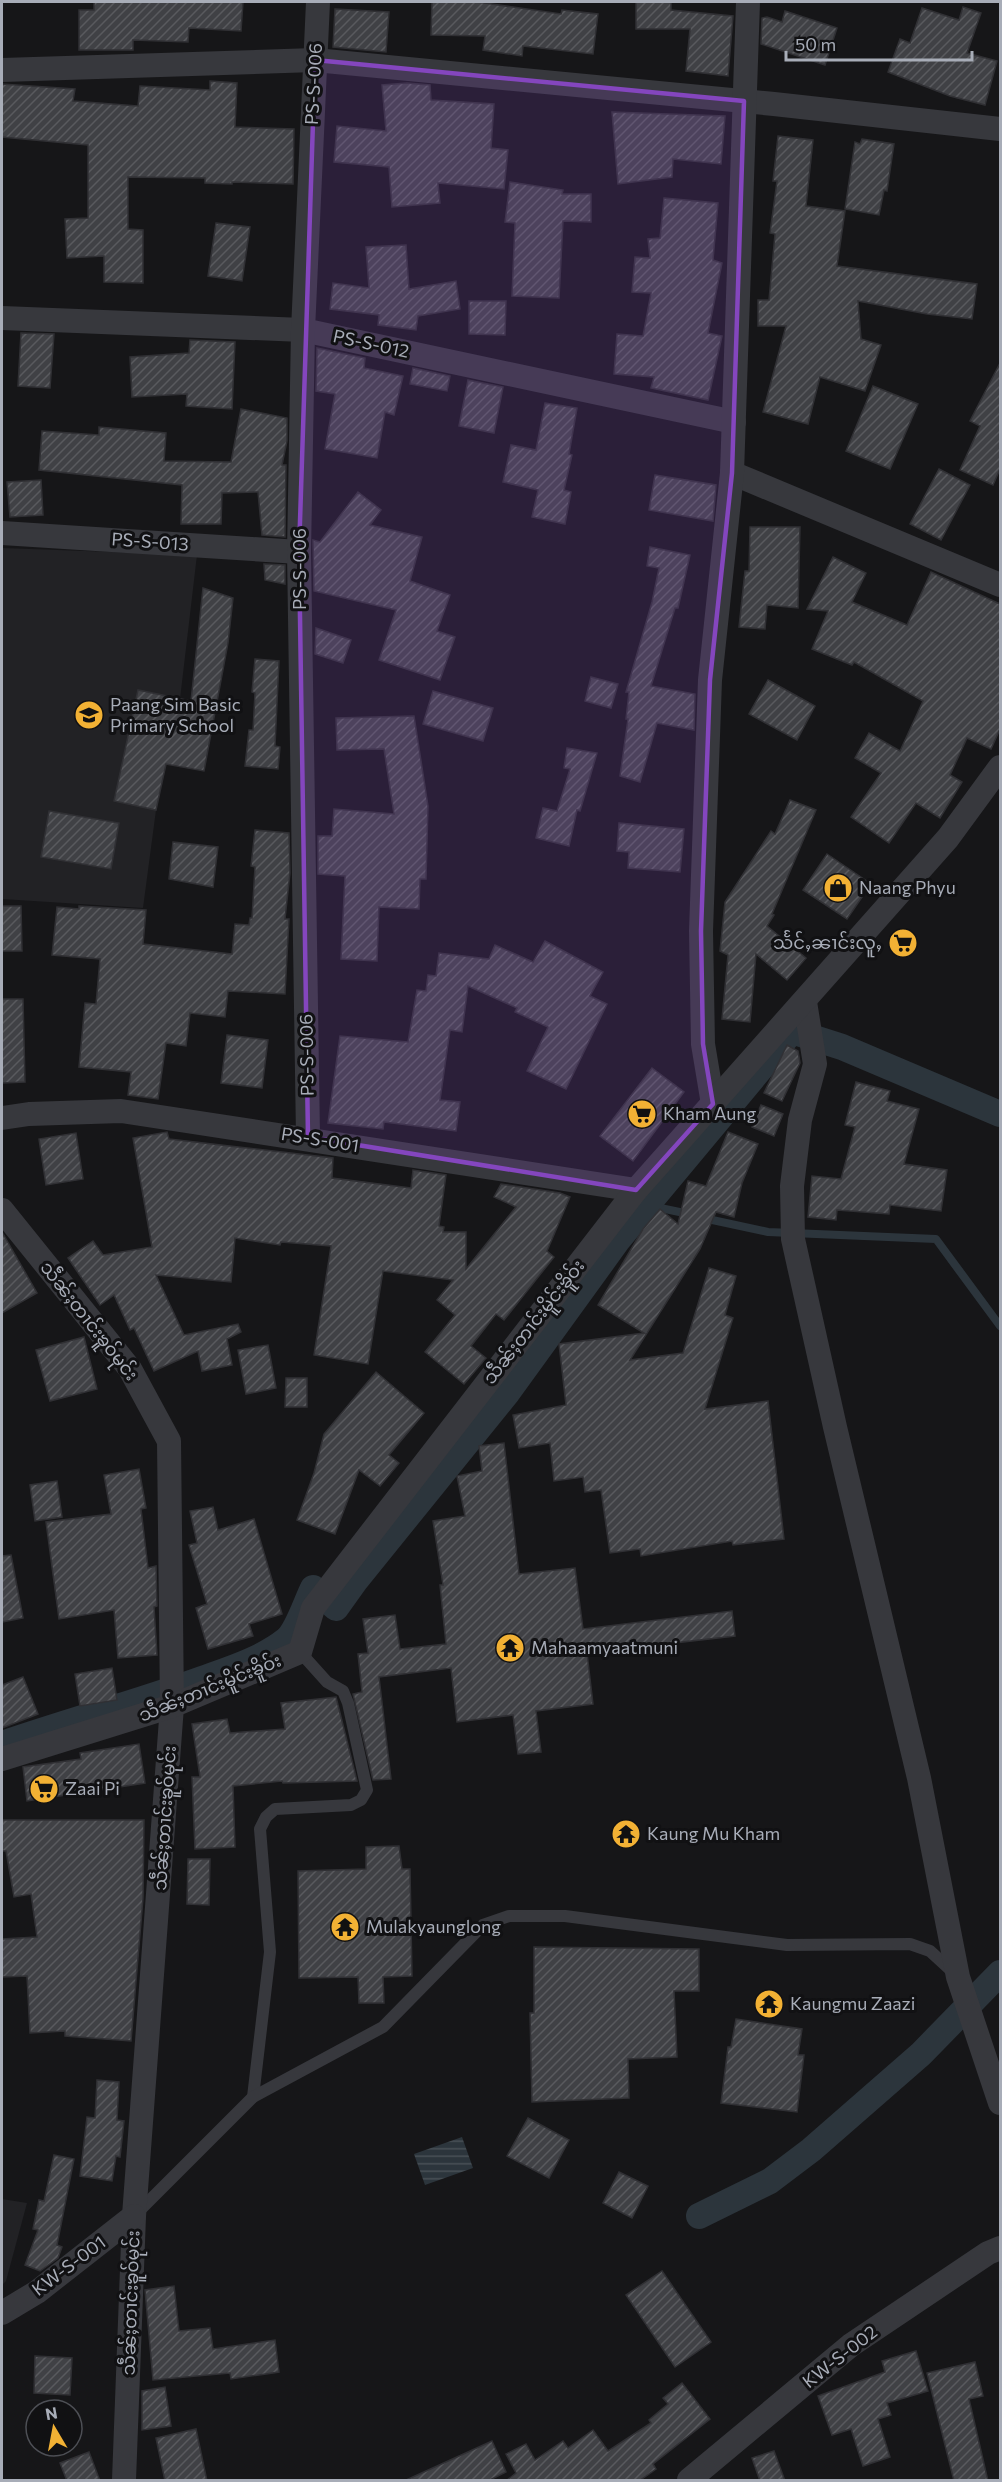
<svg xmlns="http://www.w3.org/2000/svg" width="1002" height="2482" viewBox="0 0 1002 2482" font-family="Commissioner,'Noto Sans Myanmar',sans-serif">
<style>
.built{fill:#222225}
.water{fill:url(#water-rules)}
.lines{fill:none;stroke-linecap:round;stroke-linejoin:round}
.stream{stroke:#2c353c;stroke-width:8}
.canal{stroke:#2c353c;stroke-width:26}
.building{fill:url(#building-hatch);stroke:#303034;stroke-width:1.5}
.lane{stroke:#37383d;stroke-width:12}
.street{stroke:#37383d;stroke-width:24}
.marked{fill:#8446be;fill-opacity:0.2;stroke:#8446be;stroke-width:4.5;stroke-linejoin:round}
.labels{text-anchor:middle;stroke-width:6;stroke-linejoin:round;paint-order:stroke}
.street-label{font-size:18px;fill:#a8adb8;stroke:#111113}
.poi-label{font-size:18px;fill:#a8adb8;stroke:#111113;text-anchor:start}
</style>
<defs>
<pattern id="water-rules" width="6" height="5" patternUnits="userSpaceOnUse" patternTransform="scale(1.5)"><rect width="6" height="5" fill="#2c353c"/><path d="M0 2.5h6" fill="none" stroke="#485056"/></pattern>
<pattern id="building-hatch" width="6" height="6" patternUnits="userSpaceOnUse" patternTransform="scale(1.5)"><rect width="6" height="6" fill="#404145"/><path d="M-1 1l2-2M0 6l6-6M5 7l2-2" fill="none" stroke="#595a5e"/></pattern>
</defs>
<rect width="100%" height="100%" fill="#161618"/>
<g class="built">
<path d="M2,548L197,555L180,699L156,810L143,908L2,899Z"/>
<path d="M2,2199L27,2203L6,2281L2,2285Z"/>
</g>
<path class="water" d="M462,2137L473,2168L425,2185L414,2154Z"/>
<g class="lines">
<g class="stream">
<path d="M646,1205L689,1214"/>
<path d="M703,1218L768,1232L936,1239L1000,1326"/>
</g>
<g class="canal">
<path d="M2,1744C68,1721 136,1703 202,1679C230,1669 262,1659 286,1640C297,1631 306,1602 313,1588L336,1608L356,1580L508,1392L618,1240L792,1031L842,1047L1000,1114"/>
<path d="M699,2216L770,2181L811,2150L921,2054L1000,1973"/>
</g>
</g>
<g class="building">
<path d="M94,2H243L241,31L189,28L188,42L133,40V50H79V10H94Z"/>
<path d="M432,2H478L561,14L562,10L598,14L593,54L523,46L522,56L483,50L485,36L431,35Z"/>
<path d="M636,2H671V10L733,16L728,76L686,71L690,29H636Z"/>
<path d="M963,7L981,13L967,53L997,61L985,105L950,96L888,72L900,39L910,43L922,8L959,20Z"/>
<path d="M335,9L389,12L386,52L333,47Z"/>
<path d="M785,11L837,28L825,65L761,44L762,18L767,17L782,22Z"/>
<path d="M210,81L237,83L235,127L294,129L293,184L232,182V184L205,183V178L128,177V229L143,230V283L104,282V256L67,258L65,219L88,218V145L2,137V84L75,89L73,101L138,106L140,86L210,90Z"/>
<path d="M407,83L430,85L431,100L494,104L491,148L508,150L504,189L438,183L440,203L392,207L389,167L334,162L337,126L386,131L382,85Z"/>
<path d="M612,112L725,116L721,164L673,159L672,177L618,184Z"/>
<path d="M778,136L813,140L806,206L845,211L837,266L977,284L972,319L927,314L858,301L861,339L881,345L865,391L820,377L808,424L763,412L786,326H758V300H769L775,234L770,233L777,181H773Z"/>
<path d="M862,139L894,144L887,191L884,190L879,215L845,209L855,142L860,144Z"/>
<path d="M510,182L563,190L562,194H591V222L563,221L559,298L512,296L515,223L505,222Z"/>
<path d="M664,198L718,203L713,260L722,263L708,333L722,336L708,400L651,388L654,377L614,374L617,334L643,336L651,293L632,292L635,257L650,258L648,239L660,238Z"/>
<path d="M216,223L250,227L242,281L208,276Z"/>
<path d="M406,245L409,289L456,281L460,309L418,316L416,330L378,325L379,315L330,309L333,283L369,288L366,247Z"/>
<path d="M469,301H506L505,335L469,334Z"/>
<path d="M21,333L54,334L50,388L18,386Z"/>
<path d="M190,340L235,342L232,409L186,406L187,394L132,397L130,357L189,353Z"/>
<path d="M317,348L365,358L364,368L403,376L394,415L385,412L377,458L325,449L335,394L316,391Z"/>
<path d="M1000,363V469L993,485L960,470L980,426L970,421Z"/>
<path d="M413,368L450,376L447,391L410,384Z"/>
<path d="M468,380L503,387L494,433L459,426Z"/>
<path d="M873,386L918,404L890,469L846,451Z"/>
<path d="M545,403L577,408L569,454L572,455L564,490L571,492L565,524L532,517L538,490L503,482L511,445L536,450Z"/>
<path d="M241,409L287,418V441L282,465H286L285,537L262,535L258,492L222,493L221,524H181L182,485L39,470L42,431L99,435V427L166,433L164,461L231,462Z"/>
<path d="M939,469L970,485L941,540L910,524Z"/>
<path d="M655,475L716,485L713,521L649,510Z"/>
<path d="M41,480L43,515L10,517L7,482Z"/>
<path d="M358,492L381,510L370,525L422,537L410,581L450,595L437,631L455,637L440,680L379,660L396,610L314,591L313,540L320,542Z"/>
<path d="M750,527H800L798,608L767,605L765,629L739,627L745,571H749Z"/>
<path d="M650,547L690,555L678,608H675L651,686L695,694L694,730L657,723L640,782L620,776L628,719H626L629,692H626L652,602L659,568L647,566Z"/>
<path d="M833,557L866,573L852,602L907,625L931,572L1000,604V729L991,749L967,738L950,775L962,782L940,818L916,803L889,843L851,817L881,773L855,758L869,733L900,751L923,701L854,662L852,665L812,649L828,611L807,609Z"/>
<path d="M264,564L285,565V584L265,580Z"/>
<path d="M203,588L233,598L228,643L204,771L166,764L156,810L114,801L138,690L191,701Z"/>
<path d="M316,628L351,640L343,663L315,654Z"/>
<path d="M255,659L279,661L275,746L280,747L278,769L245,766L249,730H253L255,693L252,692Z"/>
<path d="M591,677L618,684L611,708L585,701Z"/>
<path d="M768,680L815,706L797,740L749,714Z"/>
<path d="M433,691L493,708L483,741L423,724Z"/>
<path d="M414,716L428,806L426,879H420L419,909L379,907L377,961L341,959L345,876L318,874V836H332L334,809L394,814L384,749L337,750L336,718Z"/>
<path d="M567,748L597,753L580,811L577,810L569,846L536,838L543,808L557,811L570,769L564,768Z"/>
<path d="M790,800L816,810L772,914L774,915L767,926L806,958L787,980L756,954L750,1022L722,1019L728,955L720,951L725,902L771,831L775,834Z"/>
<path d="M49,811L119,823L111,869L41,857Z"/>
<path d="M619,823L684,829L680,872L628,868L629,852L617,851Z"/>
<path d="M255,830L289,833L290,873L285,919H289L285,994L228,991L225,1017L190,1013L186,1046L166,1043L158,1099L128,1095L131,1072L79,1067L85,1003L96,1004L100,959L52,955L57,907L79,909V906L146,910L143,944L232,954L235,924L249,925L250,918H252L255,867L251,866Z"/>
<path d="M173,842L218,847L213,887L169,879Z"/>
<path d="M827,854L871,884L847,919L803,890Z"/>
<path d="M2,906H21L22,951H2Z"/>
<path d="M545,941L603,972L590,996L607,1004L566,1089L527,1071L548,1027L515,1012L517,1008L468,986L462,1032L450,1030L440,1100L460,1102L456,1131L384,1122L383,1129L328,1123L340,1036L408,1042L417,990L426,991L428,975L436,976L439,953L489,959L495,945L533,962Z"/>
<path d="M2,999H23L25,1082L2,1083Z"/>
<path d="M227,1035L268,1040L262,1088L221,1083Z"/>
<path d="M787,1045L798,1051L800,1063L782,1101L764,1093Z"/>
<path d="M652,1068L684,1092L633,1161L600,1136Z"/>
<path d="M856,1082L890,1091L887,1101L919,1109L904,1164L947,1170L941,1211L890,1205L889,1214L837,1210L836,1220L808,1217L812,1176L841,1179L855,1127L845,1125Z"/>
<path d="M761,1105L783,1114L774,1136L752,1127Z"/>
<path d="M167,1132L169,1139L333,1158L332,1178L411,1188L413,1170L446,1175L439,1226L444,1227L443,1232H466V1269L516,1207L494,1197L501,1184L560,1193L570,1197L547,1251L554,1257L504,1320L496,1314L471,1346L486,1358L464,1384L425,1352L455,1315L437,1300L453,1280L383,1271L368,1364L314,1355L331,1246L281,1242L280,1245L235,1238L231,1282L156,1275L184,1335L238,1324L241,1332L227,1339L232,1365L202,1371L198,1351L154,1371L134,1328L130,1330L114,1295L100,1305L68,1258L93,1241L103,1255L152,1247L133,1138Z"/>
<path d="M728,1132L758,1144L742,1183L734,1217L716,1212L700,1249L630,1360L683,1353L709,1268L736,1276L725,1315L733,1318L705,1409L768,1401L784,1539L733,1545L732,1541L641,1556L640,1549L610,1553L601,1490L585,1492L583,1477L554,1481L550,1443L519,1448L513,1415L566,1405L559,1344L644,1333L598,1305L643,1229L660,1209L678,1224L688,1181L706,1186Z"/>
<path d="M76,1133L83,1179L46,1185L39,1139Z"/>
<path d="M2,1232L37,1293L2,1313Z"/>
<path d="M84,1337L97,1389L50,1401L36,1350Z"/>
<path d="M268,1345L276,1388L246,1394L238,1350Z"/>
<path d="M376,1372L424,1413L389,1455L399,1463L380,1486L359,1470L335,1534L297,1520L314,1473L324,1434Z"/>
<path d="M286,1378H307V1407H285Z"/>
<path d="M504,1443L519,1574L575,1568L583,1629L732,1611L735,1636L587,1653L593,1704L536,1711L541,1752L518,1754L513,1715L457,1722L451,1668L379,1677L391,1779L373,1780L353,1694L362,1692L358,1654L368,1653L363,1619L395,1615L400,1649L446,1644L440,1585H443L433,1521L465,1516L457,1476L482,1471L479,1446Z"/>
<path d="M139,1469L146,1508L141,1509L148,1568L156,1566L157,1606L154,1607L157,1655L118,1658L114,1610L59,1619L46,1522L111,1514L104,1475Z"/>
<path d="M57,1481L62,1517L35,1521L30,1485Z"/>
<path d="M213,1507L218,1530L254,1519L282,1614L249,1624L253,1636L208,1649L196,1608L207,1604L189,1545L197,1543L190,1511Z"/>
<path d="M11,1555L23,1618L2,1622V1556Z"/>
<path d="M112,1668L117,1700L80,1706L75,1674Z"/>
<path d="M23,1677L38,1714L2,1728V1685Z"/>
<path d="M336,1697L357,1781L283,1783L282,1781L233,1786L235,1847L195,1849L192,1777H200L192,1724L227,1719L230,1733L285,1729L281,1703Z"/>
<path d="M139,1744L145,1783L27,1801L23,1767L81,1759L80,1753Z"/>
<path d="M2,1820H144L143,1898L131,2041L65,2036V2031L30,2033L27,1976L2,1977V1939L37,1937L31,1894L14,1897L6,1851H2Z"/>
<path d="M399,1846L402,1869H410L412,1976L383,1977L384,2003H359L358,1977L299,1978L298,1871L366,1869V1847Z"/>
<path d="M188,1859H210L209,1905L187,1904Z"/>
<path d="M534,1947L699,1949V1991H674L677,2057L628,2059L629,2098L532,2102L530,2013H534Z"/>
<path d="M736,2019L802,2029L798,2055H804L797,2112L721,2103L728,2047H731Z"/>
<path d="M97,2080L119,2082L117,2120L124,2121L120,2157L116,2156L112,2181L80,2176L87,2117L95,2118Z"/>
<path d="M528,2118L569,2140L549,2178L507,2156Z"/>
<path d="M54,2155L74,2159L57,2245L62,2247L58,2258L40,2271L25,2265L38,2230L33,2229L39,2200L44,2201Z"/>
<path d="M619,2172L648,2186L632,2218L603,2203Z"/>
<path d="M662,2271L711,2342L675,2367L626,2295Z"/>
<path d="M174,2286L179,2331L210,2328L213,2349L275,2340L279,2372L231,2379L230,2373L153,2380L145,2290Z"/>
<path d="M916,2351L928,2391L887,2403L891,2415L878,2419L890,2457L863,2466L851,2429L832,2435L818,2396L885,2372L882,2361Z"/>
<path d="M35,2356L72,2358L70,2395L34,2393Z"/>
<path d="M975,2362L983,2396L969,2399L988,2481H954L927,2373Z"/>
<path d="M682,2383L710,2419L653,2464L656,2469L639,2481H506L516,2473L506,2454L526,2444L535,2460L563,2441L568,2448L593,2430L608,2451L651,2423L649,2420L668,2404L663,2398Z"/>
<path d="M165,2387L171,2426L142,2430V2391Z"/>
<path d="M196,2429L207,2481H165L156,2438Z"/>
<path d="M492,2441L506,2472L488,2481H404Z"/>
<path d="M774,2451L785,2481H760L752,2458Z"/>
<path d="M89,2452L100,2481H67L60,2463Z"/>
</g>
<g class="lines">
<g class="lane">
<path d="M253,2097L270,1952L260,1829L266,1817L275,1809L351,1805L361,1800L367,1790L348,1703L343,1691L327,1682L300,1652"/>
<path d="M135,2215L253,2097L383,2027L483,1925L509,1916H565L787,1945L910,1944L930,1951L955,1974"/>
</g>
<g class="street">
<path d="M2,70L315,60L774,104L1000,129"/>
<path d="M2,318L303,330L734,422"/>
<path d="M732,473L1000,585"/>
<path d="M2,533L299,552"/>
<path d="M805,1002L815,1064L800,1120L792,1186L793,1239L835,1427L919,1778L958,1977L1000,2103"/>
<path d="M713,1104L703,1044L701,931L710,680L732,473L748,2"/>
<path d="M2,1118L29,1114L121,1111L636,1190"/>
<path d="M308,1137L299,552L303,330L318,2"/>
<path d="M2,1210L130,1369L169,1441L172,1706L134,2216L124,2480"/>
<path d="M2,1759L172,1706L300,1652L313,1608L636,1190L948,838L1000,767"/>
<path d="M2,2313L37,2292L134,2216"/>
<path d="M689,2480L851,2345L988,2253L1000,2248"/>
</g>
</g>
<path class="marked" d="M315,60L744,101L732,473L710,680L701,931L703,1044L713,1104L636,1190L308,1137L299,552Z"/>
<defs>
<g id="school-disc" transform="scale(1.5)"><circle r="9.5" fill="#f2b134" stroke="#111113"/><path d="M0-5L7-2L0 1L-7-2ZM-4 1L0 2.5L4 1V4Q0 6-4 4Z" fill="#111"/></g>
<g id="shop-disc" transform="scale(1.5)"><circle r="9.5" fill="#f2b134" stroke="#111113"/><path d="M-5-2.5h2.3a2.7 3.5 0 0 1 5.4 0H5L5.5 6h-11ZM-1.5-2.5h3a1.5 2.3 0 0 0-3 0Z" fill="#111"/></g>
<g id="supermarket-disc" transform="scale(1.5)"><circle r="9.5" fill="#f2b134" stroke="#111113"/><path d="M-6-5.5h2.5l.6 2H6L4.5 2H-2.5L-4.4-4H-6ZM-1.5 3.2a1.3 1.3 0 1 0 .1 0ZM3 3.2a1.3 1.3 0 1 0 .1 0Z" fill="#111"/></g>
<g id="temple-disc" transform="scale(1.5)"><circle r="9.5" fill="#f2b134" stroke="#111113"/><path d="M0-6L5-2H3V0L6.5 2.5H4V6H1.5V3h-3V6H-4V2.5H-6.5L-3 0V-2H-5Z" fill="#111"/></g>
</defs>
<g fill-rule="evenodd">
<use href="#school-disc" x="89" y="715"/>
<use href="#shop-disc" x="838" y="888"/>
<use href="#supermarket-disc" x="903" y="943"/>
<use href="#supermarket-disc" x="642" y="1114"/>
<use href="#temple-disc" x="510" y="1648"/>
<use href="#supermarket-disc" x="44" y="1789"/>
<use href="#temple-disc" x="626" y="1834"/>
<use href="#temple-disc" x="345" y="1927"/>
<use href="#temple-disc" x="769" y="2004"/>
</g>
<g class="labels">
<g class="street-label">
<text transform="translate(314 84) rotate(-87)" y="6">PS-S-006</text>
<text transform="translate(371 344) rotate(12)" y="6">PS-S-012</text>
<text transform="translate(150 542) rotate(4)" y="6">PS-S-013</text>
<text transform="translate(300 569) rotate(-90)" y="6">PS-S-006</text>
<text transform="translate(307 1055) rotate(-91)" y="6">PS-S-006</text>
<text transform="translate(320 1140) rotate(9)" y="6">PS-S-001</text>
<text transform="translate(89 1321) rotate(52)" y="6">သဵၼ်ႈတၢင်းၶူဝ်မုင်း</text>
<text transform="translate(534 1322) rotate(-52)" y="6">သဵၼ်ႈတၢင်းမိူင်းၶိူဝ်း</text>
<text transform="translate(210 1688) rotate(-22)" y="6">သဵၼ်ႈတၢင်းမိူင်းၶိူဝ်း</text>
<text transform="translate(165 1818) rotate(-86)" y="6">သဵၼ်ႈတၢင်းၶူဝ်မုင်း</text>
<text transform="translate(69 2266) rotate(-37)" y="6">KW-S-001</text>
<text transform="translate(131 2303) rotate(-88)" y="6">သဵၼ်ႈတၢင်းၶူဝ်မုင်း</text>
<text transform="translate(840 2357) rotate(-38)" y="6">KW-S-002</text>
</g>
<g class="poi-label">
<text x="110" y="711">Paang Sim Basic<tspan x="110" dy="21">Primary School</tspan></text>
<text x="859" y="894">Naang Phyu</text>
<text x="882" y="949" text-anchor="end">သႅင်ႇၼၢင်းလူႇ</text>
<text x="663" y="1120">Kham Aung</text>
<text x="531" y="1654">Mahaamyaatmuni</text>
<text x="65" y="1795">Zaai Pi</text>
<text x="647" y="1840">Kaung Mu Kham</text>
<text x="366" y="1933">Mulakyaunglong</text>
<text x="790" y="2010">Kaungmu Zaazi</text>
</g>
</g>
<rect width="1002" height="2482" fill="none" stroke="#a8adb8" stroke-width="6"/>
<g transform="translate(54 2428) rotate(350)"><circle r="28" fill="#111113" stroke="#4d4f55" stroke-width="1.5"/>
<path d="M0-4.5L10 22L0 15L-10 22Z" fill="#f2b134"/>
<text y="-9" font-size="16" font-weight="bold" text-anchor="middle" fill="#a8adb8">N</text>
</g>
<path d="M786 51v9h186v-9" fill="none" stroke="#a8adb8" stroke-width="3"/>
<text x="795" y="51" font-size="18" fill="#a8adb8" stroke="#111113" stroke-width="4.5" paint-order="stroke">50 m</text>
</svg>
